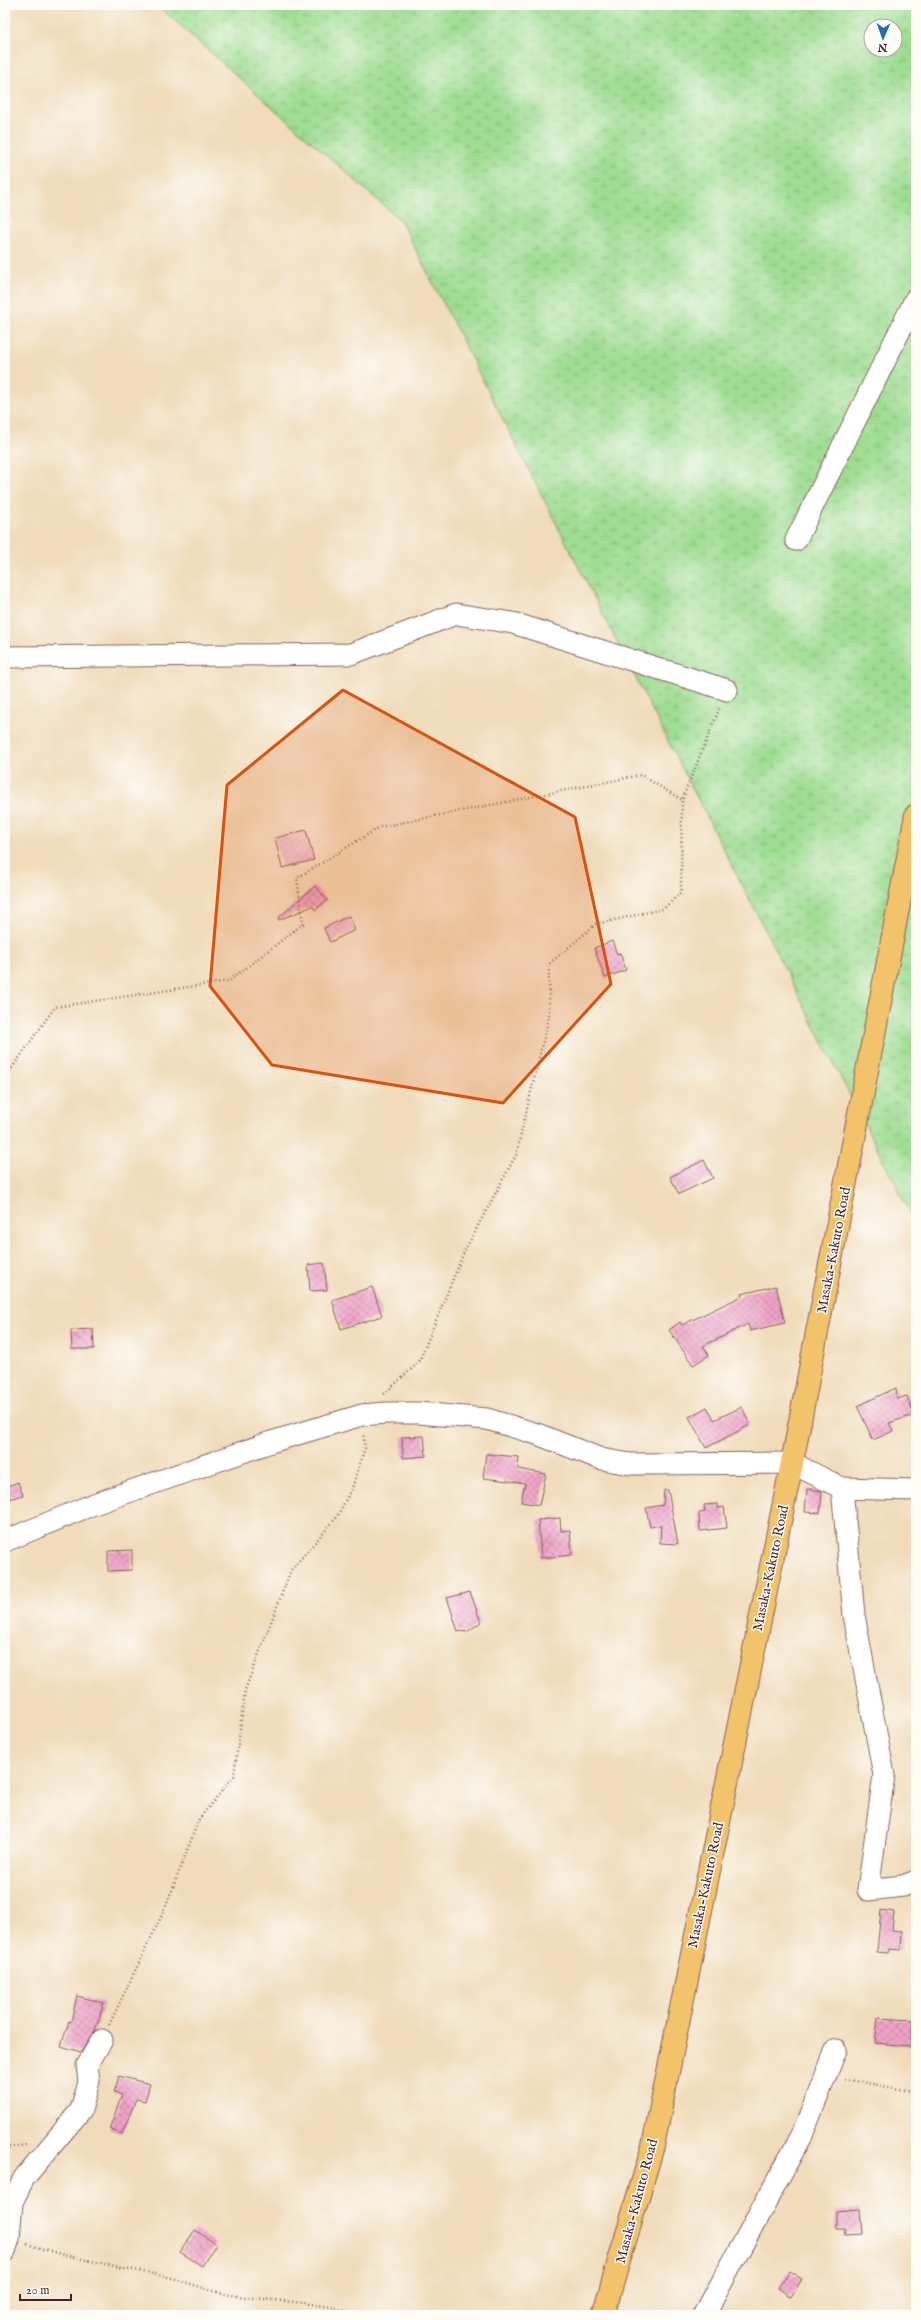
<svg xmlns="http://www.w3.org/2000/svg" width="921" height="2320" viewBox="0 0 921 2320" font-family="'IM FELL English',serif">
<style>
.wetland{fill:url(#wetland-marsh);stroke:#747e5e;fill-rule:evenodd}
.building{fill:url(#building-cross-hatch)}
.lines{fill:none;stroke-linecap:round;stroke-linejoin:round}
.minor-casing{stroke:#84615d;stroke-width:23}
.highway-casing{stroke:#84615d;stroke-width:24}
.path{stroke:#84615d;stroke-width:2.5;stroke-dasharray:1 3;stroke-linecap:butt}
.minor{stroke:#fff;stroke-width:21}
.highway{stroke:#f2c36a;stroke-width:22}
.marked{fill:#d8530f;fill-opacity:0.2;stroke:#d8530f;stroke-width:3;stroke-linejoin:round}
.labels{text-anchor:middle;stroke-width:3;stroke-linejoin:round;paint-order:stroke}
.street-label{font-size:14px;fill:#4a1f2b;stroke:#fdfcf7}
</style>
<defs>
<pattern id="wetland-marsh" width="20" height="14" patternUnits="userSpaceOnUse"><rect width="20" height="14" fill="#9edd92"/><path d="M1 5h8M5 5V1M11 12h8M15 12V8" fill="none" stroke="#8abd7e"/></pattern>
<pattern id="building-cross-hatch" width="8" height="8" patternUnits="userSpaceOnUse"><rect width="8" height="8" fill="#f0a3c9"/><path d="M0 0l8 8M0 8l8-8" fill="none" stroke="#c484a3"/></pattern>
</defs>
<rect width="100%" height="100%" fill="#fdfcf7"/>
<filter id="ink" filterUnits="userSpaceOnUse"><feTurbulence type="fractalNoise" baseFrequency=".025" numOctaves="2"/><feDisplacementMap in="SourceGraphic" scale="8" xChannelSelector="R" yChannelSelector="G"/><feConvolveMatrix kernelMatrix="1 2 1 2 8 2 1 2 1" color-interpolation-filters="sRGB"/></filter>
<filter id="wash" filterUnits="userSpaceOnUse"><feTurbulence type="fractalNoise" baseFrequency=".012" numOctaves="4" result="noise"/><feDisplacementMap in="SourceGraphic" scale="16" xChannelSelector="R" yChannelSelector="G"/><feGaussianBlur stdDeviation="0.9" result="paint"/><feColorMatrix in="noise" values="0 0 0 0 0 0 0 0 0 0 0 0 0 0 0 0 0 1.4 0 .05"/><feComposite in="paint" operator="in"/></filter>
<g filter="url(#wash)">
<rect width="100%" height="100%" fill="#f0dbba"/>
<path class="wetland" d="M157,5H916V1224L401,221ZM871,26H895V50H871Z"/>
<g id="blocks">
<g class="building">
<path d="M306,830L314,860L282,868L275,838Z"/>
<path d="M315,886L327,900L315,910L313,906L279,920L278,918Z"/>
<path d="M349,916L355,930L330,942L324,928Z"/>
<path d="M612,941L617,954L620,953L626,970L605,978L594,948Z"/>
<path d="M704,1160L713,1178L679,1194L670,1177Z"/>
<path d="M324,1263L327,1290L310,1291L308,1265Z"/>
<path d="M776,1286L785,1323L750,1331L748,1324L703,1346L709,1355L693,1365L669,1330L680,1322L682,1325L742,1296L741,1294Z"/>
<path d="M372,1287L382,1316L341,1329L332,1300Z"/>
<path d="M93,1329L94,1349H72L71,1330Z"/>
<path d="M896,1388L897,1399L907,1396L914,1415L889,1423L893,1431L873,1440L857,1406Z"/>
<path d="M707,1407L714,1420L742,1407L750,1425L706,1448L689,1417Z"/>
<path d="M424,1436L426,1456L403,1458L402,1437Z"/>
<path d="M486,1454L519,1457L518,1469L546,1474L539,1505L521,1502L525,1483L483,1478Z"/>
<path d="M18,1482L23,1495L10,1499L5,1487Z"/>
<path d="M807,1489L822,1491L820,1513L805,1512Z"/>
<path d="M664,1490H668L678,1544L660,1543L661,1525L650,1527L646,1508L663,1505Z"/>
<path d="M718,1504V1508L724,1507L727,1528L700,1531L699,1513L705,1512L704,1505Z"/>
<path d="M560,1518L561,1531L570,1530L572,1555L541,1558L538,1520Z"/>
<path d="M132,1550V1570L108,1571V1551Z"/>
<path d="M470,1592L481,1622L467,1632L458,1631L447,1598Z"/>
<path d="M881,1910L894,1912L892,1930L902,1931L901,1950L889,1949L888,1953L877,1952Z"/>
<path d="M77,1996L104,2003L95,2030L81,2052L61,2046L69,2021L71,2022Z"/>
<path d="M878,2018L913,2020L910,2046L875,2043Z"/>
<path d="M119,2076L150,2084L145,2101L136,2099L122,2134L109,2129L122,2095L114,2092Z"/>
<path d="M860,2209L862,2234L845,2235L844,2229H836V2211Z"/>
<path d="M195,2230L216,2244L202,2266L180,2252Z"/>
<path d="M789,2271L802,2279L791,2297L778,2288Z"/>
</g>
</g>
</g>
<g filter="url(#ink)">
<use href="#blocks" fill-opacity="0" stroke="#84615d" stroke-width="1"/>
<g class="lines">
<g class="minor-casing">
<g id="minor">
<path d="M796,540L916,298"/>
<path d="M5,657L351,654L456,614L513,623L727,690"/>
<path d="M842,1488L854,1615L884,1775L868,1890L903,1886L916,1881"/>
<path d="M5,1541L94,1504L271,1442L362,1415L386,1413H418L487,1419L537,1434L601,1459L630,1464L792,1463L842,1488L916,1490"/>
<path d="M5,2251L9,2239L12,2202L24,2178L81,2110L89,2081L87,2065L102,2040"/>
<path d="M704,2315L802,2135L836,2050"/>
</g>
</g>
<g class="highway-casing">
<path id="highway" d="M603,2315L653,2146L792,1463L916,815"/>
</g>
<g class="path">
<path d="M5,1078L55,1007L229,981L303,924L297,878L380,827L641,775L682,800"/>
<path d="M384,1394L419,1362L464,1252L516,1155L549,1016V964L596,924L663,909L681,892L682,800L720,707"/>
<path d="M109,2025L164,1911L199,1819L234,1776L245,1690L291,1570L337,1517L352,1488L365,1448L363,1433"/>
<path d="M845,2079L916,2092"/>
<path d="M5,2148L26,2145"/>
<path d="M27,2244C75,2260 124,2267 172,2278C190,2283 207,2290 225,2294C252,2300 336,2302 354,2315"/>
</g>
<use href="#minor" class="minor"/>
<use href="#highway" class="highway"/>
</g>
</g>
<path class="marked" d="M343,690L575,817L611,984L503,1103L272,1065L210,986L227,785Z"/>
<g class="labels">
<g class="street-label">
<text transform="translate(833 1250) rotate(-79)" y="5">Masaka-Kakuto Road</text>
<text transform="translate(770 1568) rotate(-78)" y="5">Masaka-Kakuto Road</text>
<text transform="translate(705 1885) rotate(-78)" y="5">Masaka-Kakuto Road</text>
<text transform="translate(636 2201) rotate(-75)" y="5">Masaka-Kakuto Road</text>
</g>
</g>
<rect width="921" height="2320" fill="none" stroke="#fdfcf7" stroke-width="20"/>
<g transform="translate(883 38) rotate(182)"><circle r="19" fill="#fdfcf7" stroke="#b5a4a5"/>
<path d="M0-3L7 15L0 10L-7 15Z" fill="#1f6fb2"/>
<text y="-6" font-size="11" font-weight="bold" text-anchor="middle" fill="#4a1f2b">N</text>
</g>
<path d="M20 2294v6h51v-6" fill="none" stroke="#4a1f2b" stroke-width="2"/>
<text x="26" y="2294" font-size="12" fill="#4a1f2b" stroke="#fdfcf7" stroke-width="3" paint-order="stroke">20 m</text>
</svg>
